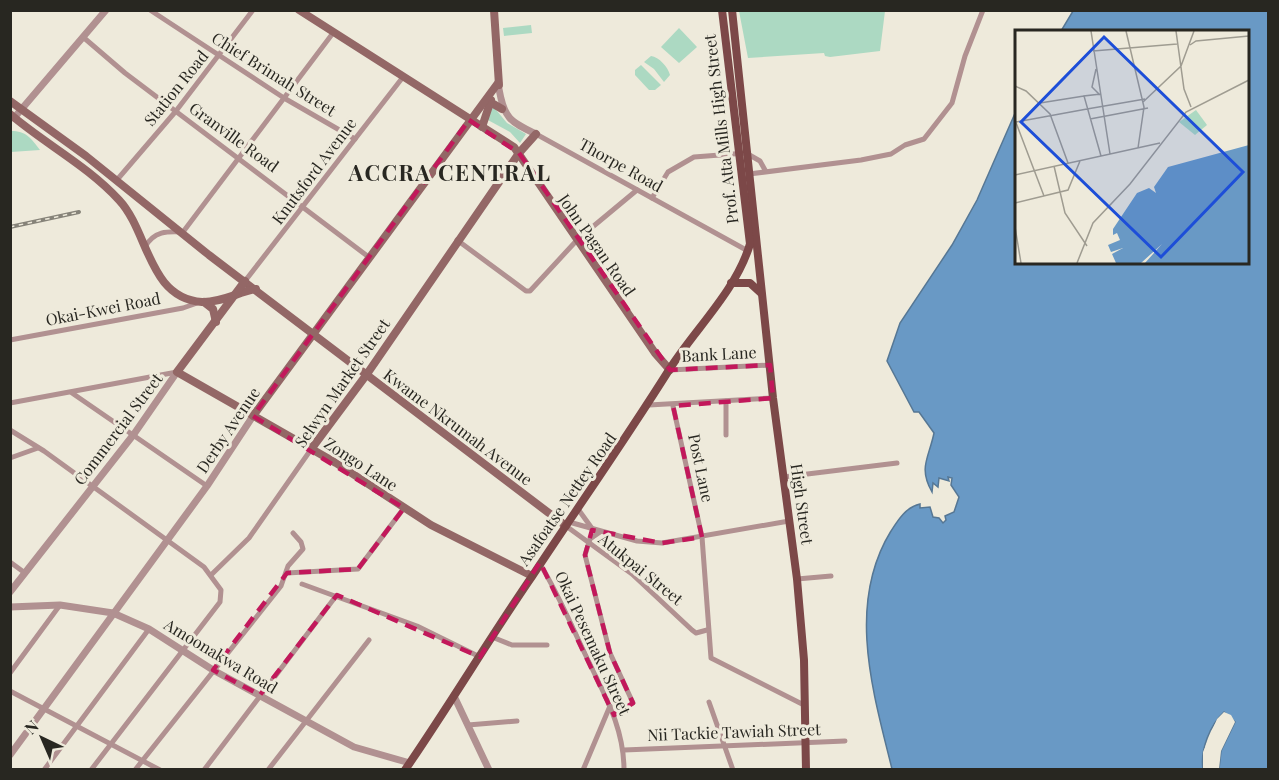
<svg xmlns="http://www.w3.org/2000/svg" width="1279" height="780" viewBox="0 0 1279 780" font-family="'Playfair Display',serif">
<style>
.green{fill:#acd9c2}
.water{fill:#6999c5;stroke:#567794;stroke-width:1.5}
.pier{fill:#eeeadb}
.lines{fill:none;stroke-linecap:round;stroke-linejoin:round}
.minor{stroke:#b19191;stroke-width:5}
.tertiary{stroke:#b19191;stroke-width:7}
.secondary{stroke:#936766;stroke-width:8}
.primary{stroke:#7c4848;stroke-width:8}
.rail-casing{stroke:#868379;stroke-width:4}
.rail{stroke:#eeeadb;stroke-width:1.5;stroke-dasharray:4.5;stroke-linecap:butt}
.marked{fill:none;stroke:#c2185b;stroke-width:4.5;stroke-dasharray:12 8;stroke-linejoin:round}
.labels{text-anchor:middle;stroke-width:6;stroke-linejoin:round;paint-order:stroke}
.street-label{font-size:16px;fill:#282721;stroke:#eeeadb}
.district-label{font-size:22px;font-weight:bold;letter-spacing:1.5px;fill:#282721;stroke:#eeeadb}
.inset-road{fill:none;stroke:#9f9c91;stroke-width:1.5}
.view{fill:#1d4ed8;fill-opacity:0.15;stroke:#1d4ed8;stroke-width:3}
.inset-edge{fill:none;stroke:#282721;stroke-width:3}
</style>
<rect width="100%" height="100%" fill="#eeeadb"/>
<g class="green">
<path d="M739,11H885L880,51L830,57L825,56L824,53L748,58Z"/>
<path d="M531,25L532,33L504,36L503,28Z"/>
<path d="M679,28L697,47L679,63L661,47Z"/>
<path d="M651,56C659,57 668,67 670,75L664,82L654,69L644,62Z"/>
<path d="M641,65L661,85L655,90H649L635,75V70Z"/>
<path d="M492,105L507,123L526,134L520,143L510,132L486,119Z"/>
<path d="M11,131C26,131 31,138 40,150L11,152Z"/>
</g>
<path class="water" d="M1073,11H1268V769H1219L1221,751L1235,722L1224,712C1210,725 1200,750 1203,769H892C873,692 846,604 891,531C898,520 906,507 920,504V508L930,507L933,517L939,518L943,523L946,520L945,516L954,512L959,497L951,485L952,478L948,477L949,481L939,478L938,487L933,483L932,492C918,467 929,458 934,433L919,412H914L887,361L900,323L952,245L977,200L1016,111V262H1248V32L1061,31Z"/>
<path class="pier" d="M1224,712L1231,715L1235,722L1221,751L1219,769L1215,767L1218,750L1231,722L1224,715L1219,720L1206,752V770L1203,769V752L1217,719Z"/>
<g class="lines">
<g class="minor">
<path d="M150,10L284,98L355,139"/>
<path d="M83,37L125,73L370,258"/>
<path d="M536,134L748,251"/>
<path d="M749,174L861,160L891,154L905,145L924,139L952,103L965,56L983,10"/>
<path d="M116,181L176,111L253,10"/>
<path d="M652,198L668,172L694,157L746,153L760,161L765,170"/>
<path d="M457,240L526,291H530L578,239L637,190"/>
<path d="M145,247C154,231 167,231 183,232L333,33"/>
<path d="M245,281L403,77"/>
<path d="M10,340L183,308L200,302"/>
<path d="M670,370L770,365"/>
<path d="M72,393L207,486"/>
<path d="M726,401V435"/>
<path d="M10,403L177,372"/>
<path d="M649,405L773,398"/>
<path d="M673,406L702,537L711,658L804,705"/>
<path d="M10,430L44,451L204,567L221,590L220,602L91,770"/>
<path d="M10,458L38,448"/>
<path d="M783,477L897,463"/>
<path d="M578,509L591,527"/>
<path d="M569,522L637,541L662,543L789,521"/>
<path d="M566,526L632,574L692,630L696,633L707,630"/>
<path d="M600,532L590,539L585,555L610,653L633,703L614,715"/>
<path d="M10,562L25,573"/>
<path d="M540,564C559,595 572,627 588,660C605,696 624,728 624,770"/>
<path d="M287,573L358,569L404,508"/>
<path d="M211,575L249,538L312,448"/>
<path d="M797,579L831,576"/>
<path d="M302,584L417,626L480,657"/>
<path d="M492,637L512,645H547"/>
<path d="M10,673L60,605"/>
<path d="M10,691L160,770"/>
<path d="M709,702L733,770"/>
<path d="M468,725L517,721"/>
<path d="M624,750L845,741"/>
<path d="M44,770L149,629"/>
<path d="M135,770L281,586L288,566L303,549L301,542L293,533"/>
<path d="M204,770L336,596"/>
<path d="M268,770L369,640"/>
<path d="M583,770L610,706"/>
</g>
<g class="tertiary">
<path d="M499,89C504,118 510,122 536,134"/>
<path d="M14,118L106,10"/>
<path d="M10,592L134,434L177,372"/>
<path d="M10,607L60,605L113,613L149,629L213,670L354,747L410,763"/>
<path d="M454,696L489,770"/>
<path d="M10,755L207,486L253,416"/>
</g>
<g class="secondary">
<path d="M299,10L514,147L655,353L670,370"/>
<path d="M494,10L499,85"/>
<path d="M10,101L86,156L209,255L566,526"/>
<path d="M490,102L502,109"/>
<path d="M10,114C45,144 88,166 119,200C149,232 148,298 202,302C220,303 239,292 256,289"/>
<path d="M482,127L491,100"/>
<path d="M245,281L177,372L336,463L431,525L532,576"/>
<path d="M204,302L213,309L216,322"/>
<path d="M253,416L498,83"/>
<path d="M312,448L367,374L519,153L536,134"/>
</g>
<g class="primary">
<path d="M732,10L773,398L797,579L804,660L806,770"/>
<path d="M731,283H750L761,293"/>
<path d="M405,770C449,706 489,639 533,575C578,507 625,440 669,370C695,329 736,291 750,244L722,10"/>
</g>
<g class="rail-casing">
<path id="rail" d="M10,227L79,212"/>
</g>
<use href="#rail" class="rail"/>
</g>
<path class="marked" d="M469,120L519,153L670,370L770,365L773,398L673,406L702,537L662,543L592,530L585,555L610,653L633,703L614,715L540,562L480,657L337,595L260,695L213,670L287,573L358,569L404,508L253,416Z"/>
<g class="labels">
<g class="street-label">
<text transform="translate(274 74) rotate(32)" y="6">Chief Brimah Street</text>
<text transform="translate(176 88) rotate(-51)" y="6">Station Road</text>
<text transform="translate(721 129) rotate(-97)" y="6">Prof. Atta Mills High Street</text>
<text transform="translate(234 137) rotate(36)" y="6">Granville Road</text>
<text transform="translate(621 165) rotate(29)" y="6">Thorpe Road</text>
<text transform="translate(314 171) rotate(-53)" y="6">Knutsford Avenue</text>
<text transform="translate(597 245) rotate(55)" y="6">John Pagan Road</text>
<text transform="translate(103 309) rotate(-11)" y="6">Okai-Kwei Road</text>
<text transform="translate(719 354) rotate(-3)" y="6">Bank Lane</text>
<text transform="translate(342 383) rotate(-55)" y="6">Selwyn Market Street</text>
<text transform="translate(458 427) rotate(37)" y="6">Kwame Nkrumah Avenue</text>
<text transform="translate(118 429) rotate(-53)" y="6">Commercial Street</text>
<text transform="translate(228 430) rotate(-56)" y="6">Derby Avenue</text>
<text transform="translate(361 464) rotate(33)" y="6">Zongo Lane</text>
<text transform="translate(701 468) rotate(78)" y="6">Post Lane</text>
<text transform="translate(567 499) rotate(-55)" y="6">Asafoatse Nettey Road</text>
<text transform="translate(802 504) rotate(82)" y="6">High Street</text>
<text transform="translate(641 569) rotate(39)" y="6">Atukpai Street</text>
<text transform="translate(593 643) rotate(65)" y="6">Okai Pesemaku Street</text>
<text transform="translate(221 656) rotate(31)" y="6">Amoonakwa Road</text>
<text transform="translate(734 732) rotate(-2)" y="6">Nii Tackie Tawiah Street</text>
</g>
<g class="district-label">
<text x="450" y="181">ACCRA CENTRAL</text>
</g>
</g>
<g transform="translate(1015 30)">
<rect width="234" height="234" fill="#eeeadb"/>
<path d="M181,80L192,95L180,105L164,92Z" fill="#acd9c2"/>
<path d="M234,115V233H130L147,214L126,233H101L97,224L108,218L96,222L93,215L105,210L102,203L98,205V199L122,163L134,158L141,163L139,157L153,137Z" fill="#6999c5"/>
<path class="inset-road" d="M76,1L95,124M111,1L129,77L123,118M161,1L169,59L176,77M175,15L181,11L234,6M78,21L162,14M81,39L77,57L85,65M0,56L11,61L35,84L53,133M86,64L69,66L86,126M128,72L166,36L179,1M25,73L69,66M72,79L130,69M75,89L133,78M0,90L29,166M1,92L72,79M39,136L50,183L72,216M0,145L145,113M0,173L53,160L65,131M0,197L6,233M62,233L78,193L115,154L171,82L234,50"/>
<path class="view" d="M89,7L228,142L146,227L6,92Z"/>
<rect width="234" height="234" class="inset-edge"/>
</g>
<rect width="1279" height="780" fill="none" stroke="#282721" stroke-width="24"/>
<g transform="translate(42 738) rotate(316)" stroke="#eeeadb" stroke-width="4.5" paint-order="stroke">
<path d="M0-4.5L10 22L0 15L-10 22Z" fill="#282721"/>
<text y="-9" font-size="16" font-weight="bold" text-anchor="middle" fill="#282721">N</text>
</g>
</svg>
